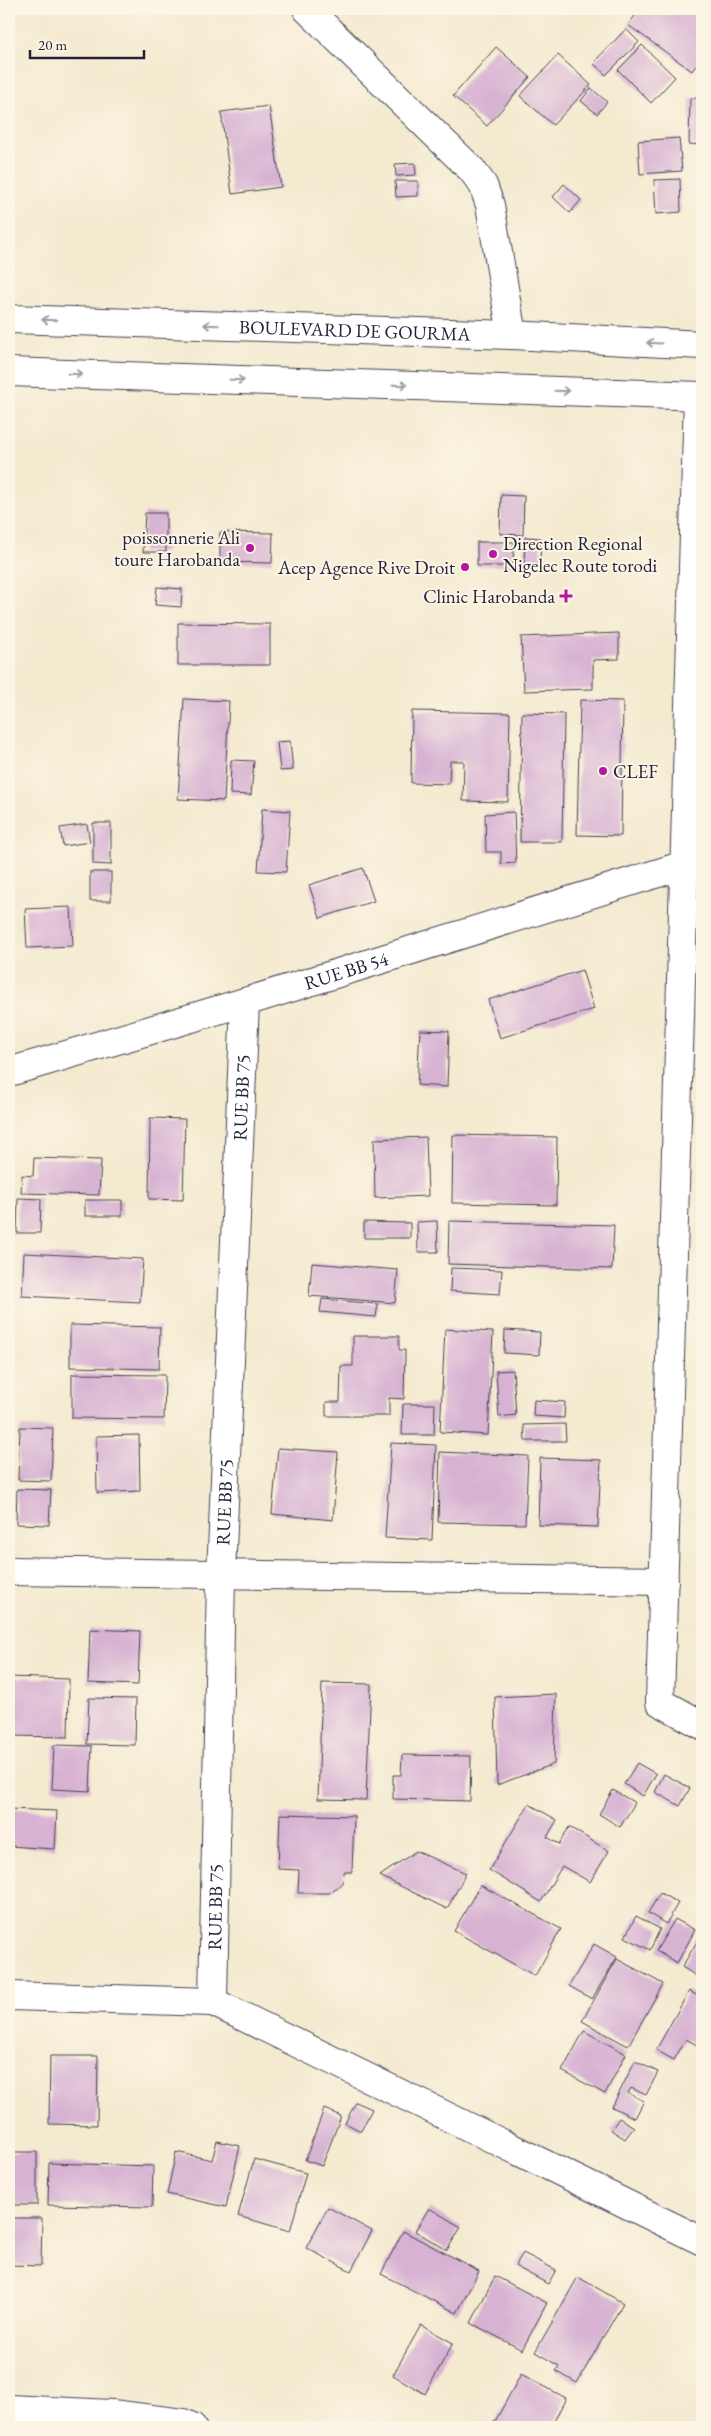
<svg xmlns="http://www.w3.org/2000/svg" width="711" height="2436" viewBox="0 0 711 2436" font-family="'EB Garamond',serif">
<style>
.building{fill:#d7b2d3}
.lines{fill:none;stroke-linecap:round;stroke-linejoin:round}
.street-casing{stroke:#424051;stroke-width:30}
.highway-casing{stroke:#424051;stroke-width:30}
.street{stroke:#fff;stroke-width:28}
.highway{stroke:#fff;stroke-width:28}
.oneway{stroke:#9c9ca7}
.poi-dot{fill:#b5179e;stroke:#fcf5e5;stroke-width:2}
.labels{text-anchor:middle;stroke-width:4;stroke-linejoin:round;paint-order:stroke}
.street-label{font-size:19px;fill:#22223b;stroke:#fcf5e5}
.poi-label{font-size:19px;fill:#22223b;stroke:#fcf5e5;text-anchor:end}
</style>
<rect width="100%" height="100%" fill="#fcf5e5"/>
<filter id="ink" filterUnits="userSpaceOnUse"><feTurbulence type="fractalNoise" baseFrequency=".02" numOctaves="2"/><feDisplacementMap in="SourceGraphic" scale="10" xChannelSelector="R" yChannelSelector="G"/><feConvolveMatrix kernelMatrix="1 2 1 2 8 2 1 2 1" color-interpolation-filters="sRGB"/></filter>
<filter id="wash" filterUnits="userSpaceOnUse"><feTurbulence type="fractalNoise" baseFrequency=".0096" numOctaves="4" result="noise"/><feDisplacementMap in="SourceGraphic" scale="20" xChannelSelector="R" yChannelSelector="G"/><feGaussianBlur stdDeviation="1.12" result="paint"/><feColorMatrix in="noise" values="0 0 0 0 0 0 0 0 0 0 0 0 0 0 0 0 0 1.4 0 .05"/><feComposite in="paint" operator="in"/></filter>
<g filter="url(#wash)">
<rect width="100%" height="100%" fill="#f4ead0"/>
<g id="blocks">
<g class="building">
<path d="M640,9H702V57L692,71L628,25Z"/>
<path d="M626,29L639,42L606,75L593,63Z"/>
<path d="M642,45L675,77L651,103L618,70Z"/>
<path d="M496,47L530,77L487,126L453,96Z"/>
<path d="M558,55L591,85L553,125L520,96Z"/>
<path d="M591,88L607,102L597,114L581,101Z"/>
<path d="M690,98H702V145L689,144Z"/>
<path d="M269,106L281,187L232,194L221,112Z"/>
<path d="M679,138L682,171L640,174L638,141Z"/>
<path d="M415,163L416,175L396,176L395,164Z"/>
<path d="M680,179L681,212L656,214L654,180Z"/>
<path d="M395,181H418V196L396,197Z"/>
<path d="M564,184L581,200L570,213L553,197Z"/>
<path d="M501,495L524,496L523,535L500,534Z"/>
<path d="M145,513H166V552H143Z"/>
<path d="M220,532L273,533L272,563L220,562Z"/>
<path d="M525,537L541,538L540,564H524Z"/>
<path d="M477,542H514L513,566H477Z"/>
<path d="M157,587L182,589L181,607L155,605Z"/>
<path d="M178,623L270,624V665H178Z"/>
<path d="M619,633V659L593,660V689L524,691L521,637Z"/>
<path d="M184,699L229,701L224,801L178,799Z"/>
<path d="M580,700L623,701L621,836L577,835Z"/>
<path d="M412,711L510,713L508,802L463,801L464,761H450L449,784L411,783Z"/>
<path d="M522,713L564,714L562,842H520Z"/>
<path d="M290,741L293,770L280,771L277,742Z"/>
<path d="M231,760L254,761L251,795L230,794Z"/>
<path d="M262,809L290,811L286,872L258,871Z"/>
<path d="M514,812L516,863L501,864V852H486L485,814Z"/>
<path d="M93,823H111V865L93,864Z"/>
<path d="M87,824L90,842L63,846L60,828Z"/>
<path d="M363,868L374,901L320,918L309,885Z"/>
<rect x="90" y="872" width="21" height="29"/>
<path d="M71,907L73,946L27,948L25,909Z"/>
<path d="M582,970L594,1009L500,1038L488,1000Z"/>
<path d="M420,1030L449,1031L447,1087L417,1085Z"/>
<path d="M150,1118L185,1119L183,1200L149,1199Z"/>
<path d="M453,1135L557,1137L556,1205L452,1203Z"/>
<path d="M426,1137L428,1196L375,1198L374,1139Z"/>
<path d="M34,1158L101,1160L99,1195L21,1193L22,1175L33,1176Z"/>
<path d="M18,1198L41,1199L40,1233H17Z"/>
<rect x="85" y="1200" width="37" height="16"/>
<path d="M437,1221L438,1252H418L417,1222Z"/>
<path d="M449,1221L614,1225L612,1269L448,1264Z"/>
<path d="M364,1222L410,1223V1238H364Z"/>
<path d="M24,1253L143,1259L140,1302L22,1296Z"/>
<path d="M312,1263L398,1270L395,1303L309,1296Z"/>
<path d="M451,1268L502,1270L500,1294L450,1291Z"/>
<path d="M322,1299L378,1304L376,1317L320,1312Z"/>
<path d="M70,1325L160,1327L159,1369L70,1367Z"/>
<path d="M445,1329L493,1332L488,1435L440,1432Z"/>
<path d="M505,1330L540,1332L539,1355L504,1353Z"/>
<path d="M353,1336H399V1350H405L404,1399L389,1398V1416H326V1402H340L341,1366H353Z"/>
<path d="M513,1370L516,1415L499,1417L496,1371Z"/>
<path d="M72,1374L165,1375L164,1419L72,1418Z"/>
<path d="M534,1400L565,1402L564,1418L533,1416Z"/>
<path d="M403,1404H435L434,1435H402Z"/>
<path d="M565,1424L566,1441H525L524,1425Z"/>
<path d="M20,1427L53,1428L51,1481L18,1480Z"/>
<path d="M139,1435L140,1491L97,1493L96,1436Z"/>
<path d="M391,1443L436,1445L432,1540L385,1538Z"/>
<path d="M278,1448L338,1452L333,1520L272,1514Z"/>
<path d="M440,1452L528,1456L525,1524L438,1522Z"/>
<path d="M540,1458L601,1460L598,1527L538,1525Z"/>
<path d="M17,1489L51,1490L49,1525L16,1524Z"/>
<path d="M90,1629L140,1631L138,1685L88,1683Z"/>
<path d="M9,1677L69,1679L68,1737L9,1736Z"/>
<path d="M322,1683L371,1684L366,1800L318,1799Z"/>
<path d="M556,1694L554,1764L497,1785L495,1697Z"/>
<path d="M89,1698L136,1699L135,1745L87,1744Z"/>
<path d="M54,1745L92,1746L90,1791L52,1789Z"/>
<path d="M402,1755L471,1756L470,1801L393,1799V1775H401Z"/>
<path d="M637,1763L656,1774L643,1796L624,1784Z"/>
<path d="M664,1774L690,1788L680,1806L655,1792Z"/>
<path d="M613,1790L635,1803L620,1827L599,1814Z"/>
<path d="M529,1804L557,1820L547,1837L559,1844L569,1827L609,1851L590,1882L562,1866L541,1902L489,1870Z"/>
<path d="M9,1809L57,1811L55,1849L9,1846Z"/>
<path d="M280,1814L354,1816L352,1872H344L343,1883L329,1893H298L299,1870L278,1869Z"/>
<path d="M416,1851L466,1873L447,1909L380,1876Z"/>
<path d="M480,1885L561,1929L535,1976L454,1931Z"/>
<path d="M660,1893L678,1903L666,1924L648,1913Z"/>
<path d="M636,1916L660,1929L650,1950L625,1937Z"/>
<path d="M675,1919L695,1930L677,1963L656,1951Z"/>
<path d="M702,1933V1970L698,1977L682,1967Z"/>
<path d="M594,1944L617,1957L592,1999L569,1986Z"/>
<path d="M617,1959L663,1984L628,2046L582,2021Z"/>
<path d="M689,1991L702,1998V2048L686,2039L674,2060L656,2050Z"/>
<path d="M584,2031L626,2054L605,2094L562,2071Z"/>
<path d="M50,2056H98L97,2125L49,2124Z"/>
<path d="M635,2061L658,2072L646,2095L631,2088L628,2093L644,2101L635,2118L612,2107Z"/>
<path d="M356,2102L372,2109L361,2131L345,2123Z"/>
<path d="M324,2109L341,2116L322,2166L305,2160Z"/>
<path d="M619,2118L634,2127L625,2139L611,2130Z"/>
<path d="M217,2141L240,2146L226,2207L167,2194L176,2152L212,2160Z"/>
<rect x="9" y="2152" width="28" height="53"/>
<path d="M254,2159L306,2173L290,2231L238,2216Z"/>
<path d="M49,2163L153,2166L152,2207L48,2205Z"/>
<path d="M328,2207L372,2231L351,2271L306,2248Z"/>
<path d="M429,2208L461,2227L447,2250L415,2231Z"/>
<path d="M9,2218H42L41,2266L9,2265Z"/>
<path d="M403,2231L479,2271L457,2313L381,2274Z"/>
<path d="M523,2253L556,2270L548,2284L515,2266Z"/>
<path d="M495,2276L547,2303L522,2350L471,2323Z"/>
<path d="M578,2277L623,2303L577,2383L556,2371L559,2366L535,2352Z"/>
<path d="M421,2325L453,2343L425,2394L393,2375Z"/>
<path d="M521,2374L566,2398L551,2427H492Z"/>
</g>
</g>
</g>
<g filter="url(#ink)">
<use href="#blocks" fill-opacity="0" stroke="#424051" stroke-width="1"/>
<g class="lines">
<g class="street-casing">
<g id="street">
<path d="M307,9L472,170L483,185L490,205L512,335"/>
<path d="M698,396L660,1702L702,1725"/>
<path id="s1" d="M9,1072L245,1002L684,865H701"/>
<path d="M9,1571L664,1581"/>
<path d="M9,1996L213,2002L702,2241"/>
<path id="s2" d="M213,2002L221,1575L245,1002"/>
<path d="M9,2409L112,2414L183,2423L192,2427"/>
</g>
</g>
<g class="highway-casing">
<g id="highway">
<path id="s3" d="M9,319L512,335L702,345"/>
<path d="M9,372L702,396"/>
</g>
</g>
<use href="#street" class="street"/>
<use href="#highway" class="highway"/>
</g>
<defs><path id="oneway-shaft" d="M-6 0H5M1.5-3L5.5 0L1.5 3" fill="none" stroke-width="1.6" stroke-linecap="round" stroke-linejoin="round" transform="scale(1.25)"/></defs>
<g class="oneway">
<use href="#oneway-shaft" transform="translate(49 320) rotate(-178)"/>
<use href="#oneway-shaft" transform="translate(211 325) rotate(-178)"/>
<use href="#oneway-shaft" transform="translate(654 343) rotate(-177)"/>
<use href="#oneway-shaft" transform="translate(75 374) rotate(2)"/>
<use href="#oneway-shaft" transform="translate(237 380) rotate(2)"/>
<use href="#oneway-shaft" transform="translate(400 385) rotate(2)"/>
<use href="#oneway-shaft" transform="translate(562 391) rotate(2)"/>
</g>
</g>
<g class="poi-dot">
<circle cx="250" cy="548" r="5"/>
<circle cx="493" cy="554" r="5"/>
<circle cx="465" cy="567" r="5"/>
<path d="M563.5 588.5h5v5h5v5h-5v5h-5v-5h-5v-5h5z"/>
<circle cx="603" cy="771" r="5"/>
</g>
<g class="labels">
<g class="street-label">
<text dy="7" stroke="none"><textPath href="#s3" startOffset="346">BOULEVARD DE GOURMA</textPath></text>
<text dy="7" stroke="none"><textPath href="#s1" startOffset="352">RUE BB 54</textPath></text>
<text dy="7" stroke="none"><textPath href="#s2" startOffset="905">RUE BB 75</textPath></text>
<text dy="7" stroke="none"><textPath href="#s2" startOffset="500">RUE BB 75</textPath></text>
<text dy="7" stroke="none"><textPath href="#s2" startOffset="95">RUE BB 75</textPath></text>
</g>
<g class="poi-label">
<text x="240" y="544">poissonnerie Ali<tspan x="240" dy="22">toure Harobanda</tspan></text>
<text x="503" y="550" text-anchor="start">Direction Regional<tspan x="503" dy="22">Nigelec Route torodi</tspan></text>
<text x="455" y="574">Acep Agence Rive Droit</text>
<text x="555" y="603">Clinic Harobanda</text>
<text x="613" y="778" text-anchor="start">CLEF</text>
</g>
</g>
<rect width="711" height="2436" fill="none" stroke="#fcf5e5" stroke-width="30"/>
<path d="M30 50v8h114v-8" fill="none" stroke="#22223b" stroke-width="2.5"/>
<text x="38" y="50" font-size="15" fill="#22223b" stroke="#fcf5e5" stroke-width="4" paint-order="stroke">20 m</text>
</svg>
